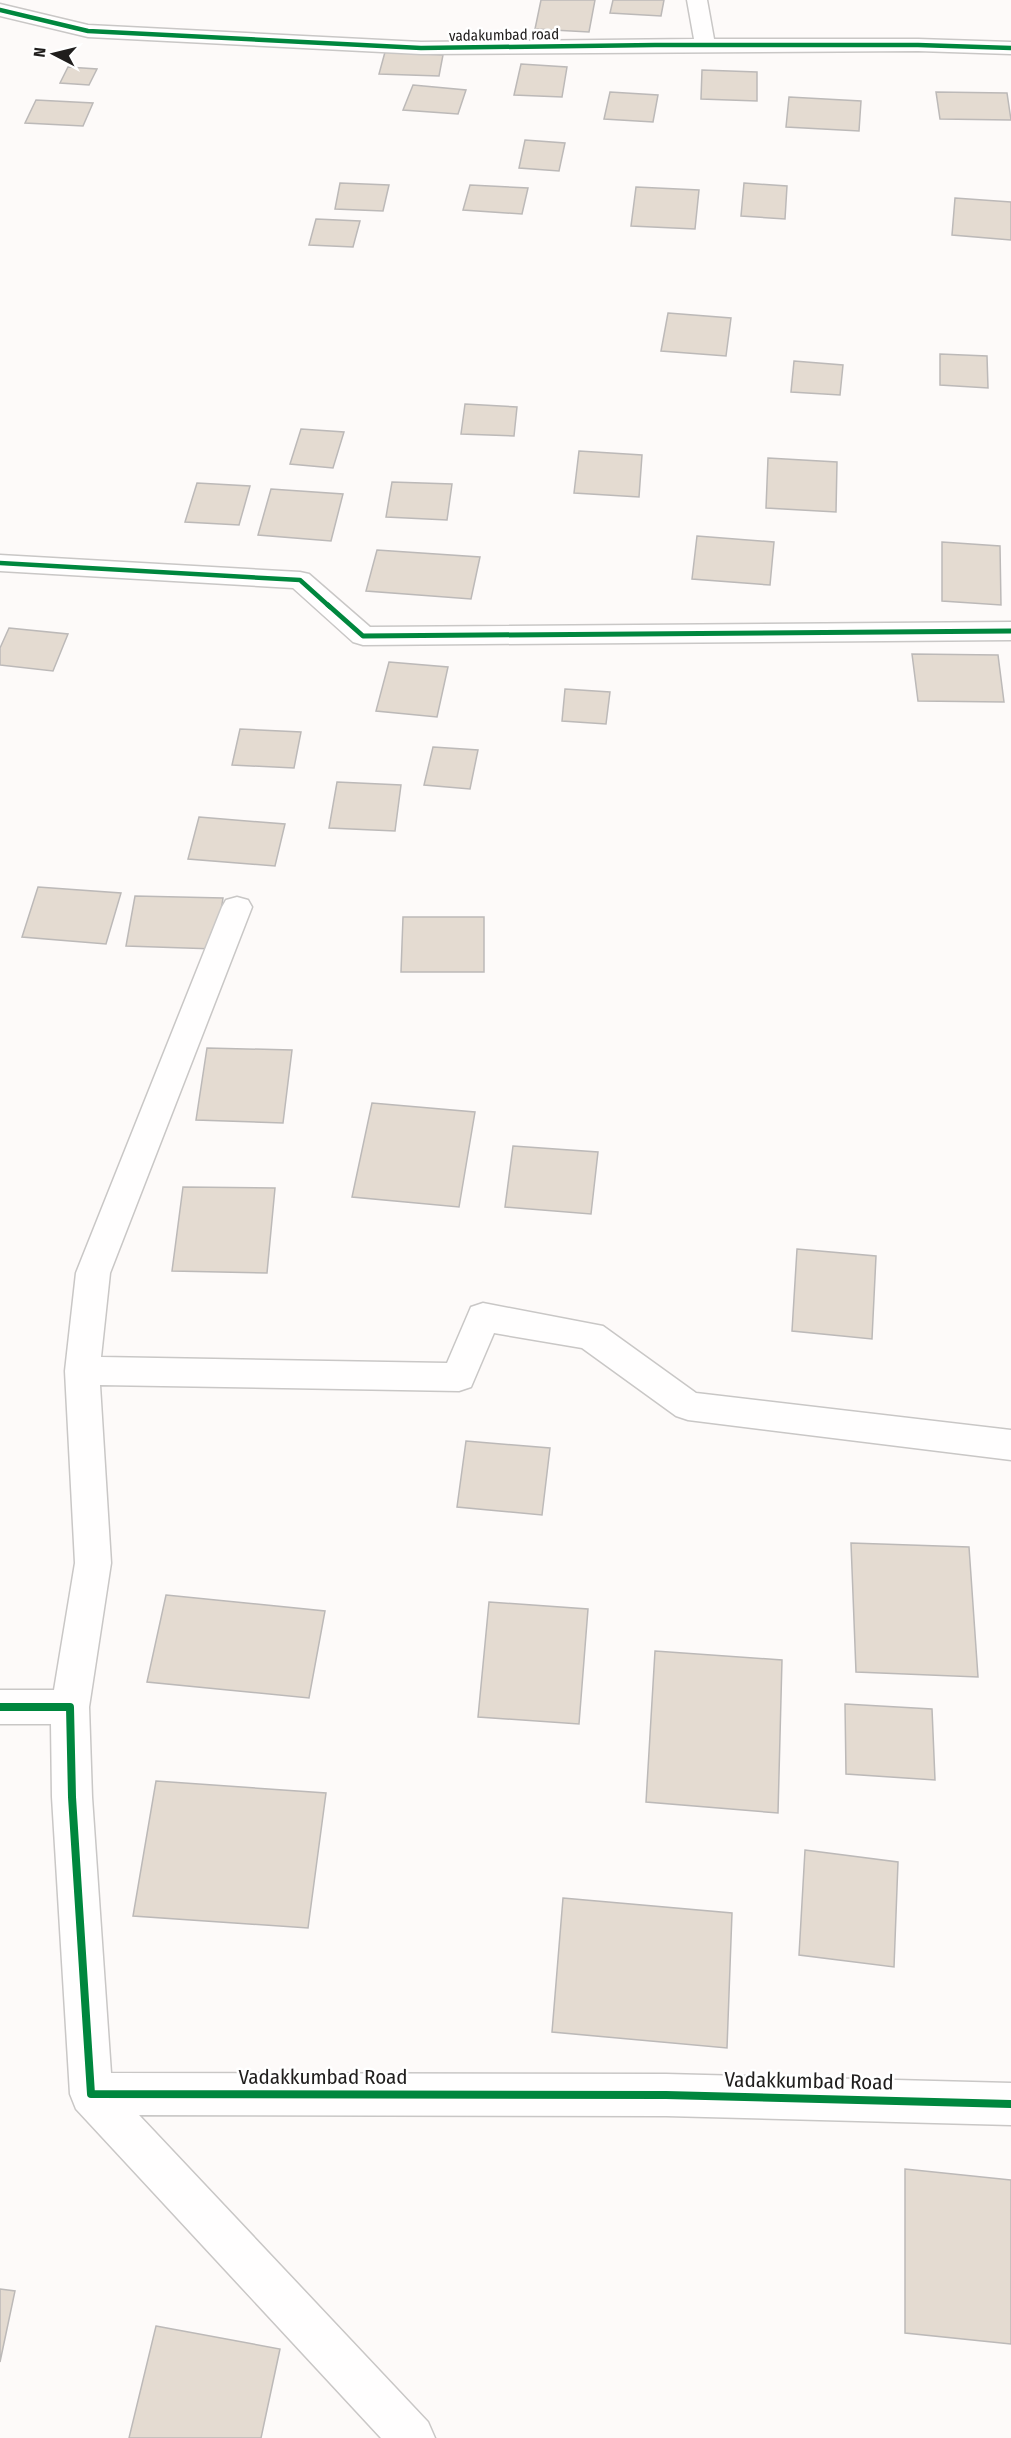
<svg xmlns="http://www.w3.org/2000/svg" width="1011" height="2438" viewBox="0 0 1011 2438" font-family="'Fira Sans Condensed',sans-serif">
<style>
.building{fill:#e4dbd1;stroke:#bcb9b8;stroke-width:1.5}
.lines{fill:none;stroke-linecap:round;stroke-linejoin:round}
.minor-casing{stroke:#c9c7c6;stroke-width:3}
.minor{fill:#fffefe;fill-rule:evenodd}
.cycleway-far2-casing{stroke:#fff;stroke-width:8}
.cycleway-far1-casing{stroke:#fff;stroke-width:9}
.cycleway-casing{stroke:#fff;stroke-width:11}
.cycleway-far2{stroke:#00873e;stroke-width:4.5}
.cycleway-far1{stroke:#00873e;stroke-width:5}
.cycleway{stroke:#00873e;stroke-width:8}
.labels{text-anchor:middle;stroke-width:5;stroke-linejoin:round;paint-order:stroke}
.far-street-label{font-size:15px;fill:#201e1d;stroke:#fff}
.near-street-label{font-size:21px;fill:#201e1d;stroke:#fff}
</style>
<rect width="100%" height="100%" fill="#fdfaf9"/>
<g class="building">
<path d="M541,0H595L589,32L535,29Z"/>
<path d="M613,0H664L661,16L610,13Z"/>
<path d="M385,52L443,55L439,76L379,74Z"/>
<path d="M521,64L567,67L562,97L514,95Z"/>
<path d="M68,67L97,69L89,85L60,83Z"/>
<path d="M702,70L757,72V101L701,99Z"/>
<path d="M413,85L466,90L458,114L403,110Z"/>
<path d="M610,92L658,95L653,122L604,119Z"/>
<path d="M936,92L1007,93L1011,120L940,119Z"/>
<path d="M789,97L861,101L859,131L786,127Z"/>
<path d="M36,100L93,103L83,126L25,123Z"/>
<path d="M525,140L565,143L559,171L519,168Z"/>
<path d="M340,183L389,185L383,211L335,209Z"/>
<path d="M744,183L787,186L785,219L741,216Z"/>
<path d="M470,185L528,188L522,214L463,210Z"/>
<path d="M636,187L699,190L695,229L631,226Z"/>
<path d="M955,198L1011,202V240L952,235Z"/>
<path d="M316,219L360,221L353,247L309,245Z"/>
<path d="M668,313L731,318L726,356L661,351Z"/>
<path d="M940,354L987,356L988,388L940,385Z"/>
<path d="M794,361L843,365L840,395L791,392Z"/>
<path d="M465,404L517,407L514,436L461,434Z"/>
<path d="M301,429L344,432L333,468L290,464Z"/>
<path d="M579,451L642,455L639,497L574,493Z"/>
<path d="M768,458L837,462L836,512L766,508Z"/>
<path d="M392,482L452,484L447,520L386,517Z"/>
<path d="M197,483L250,486L239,525L185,522Z"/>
<path d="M271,489L343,494L331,541L258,535Z"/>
<path d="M697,536L774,542L770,585L692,579Z"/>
<path d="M942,542L1000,546L1001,605L942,601Z"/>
<path d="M377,550L480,557L471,599L366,591Z"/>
<path d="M9,628L68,634L53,671L0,665V648Z"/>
<path d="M912,654L998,655L1004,702L918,701Z"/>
<path d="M389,662L448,667L437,717L376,711Z"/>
<path d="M565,689L610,692L606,724L562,721Z"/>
<path d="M240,729L301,732L294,768L232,765Z"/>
<path d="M433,747L478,750L470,789L424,785Z"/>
<path d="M337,782L401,785L395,831L329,828Z"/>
<path d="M199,817L285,824L275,866L188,859Z"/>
<path d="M38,887L121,893L106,944L22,937Z"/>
<path d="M135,896L223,898L215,949L126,946Z"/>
<path d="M403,917H484V972H401Z"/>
<path d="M207,1048L292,1050L283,1123L196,1120Z"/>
<path d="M372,1103L475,1112L459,1207L352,1197Z"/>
<path d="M513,1146L598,1152L591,1214L505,1207Z"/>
<path d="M183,1187L275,1188L267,1273L172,1271Z"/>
<path d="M797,1249L876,1256L872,1339L792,1331Z"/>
<path d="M466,1441L550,1448L542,1515L457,1507Z"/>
<path d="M851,1543L969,1547L978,1677L856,1672Z"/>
<path d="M166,1595L325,1611L309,1698L147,1682Z"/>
<path d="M489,1602L588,1609L579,1724L478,1717Z"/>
<path d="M655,1651L782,1660L778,1813L646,1802Z"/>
<path d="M845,1704L932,1709L935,1780L846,1774Z"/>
<path d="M156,1781L326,1793L308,1928L133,1916Z"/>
<path d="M805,1850L898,1862L894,1967L799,1955Z"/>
<path d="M563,1898L732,1913L727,2048L552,2032Z"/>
<path d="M905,2169L1011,2180V2344L905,2333Z"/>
<path d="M0,2289L15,2291L0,2362Z"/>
<path d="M156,2326L280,2349L261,2438H129Z"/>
</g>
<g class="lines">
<g class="minor-casing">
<g id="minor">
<path d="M687,0H707L714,39H918L1011,42V54L918,51L421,54L88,37L0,16V4L88,25L421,42L694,39Z"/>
<path d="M0,555L300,572L309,574L370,627L1011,622V640L363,645L353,642L293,588L0,571Z"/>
<path d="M237,897L248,900L252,907L110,1273L101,1357L447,1363L471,1307L483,1303L603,1326L696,1393L1011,1430V1460L688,1420L676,1416L582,1348L494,1333L471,1387L459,1391L100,1385L111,1563L89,1707L92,1797L111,2073L666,2074L1011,2083V2125L666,2116L139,2115L428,2422L435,2438H381L76,2109L70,2094L52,1797L51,1724H0V1690H54L75,1563L65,1371L76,1273L222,907L226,900Z"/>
</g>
</g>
<use href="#minor" class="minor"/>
<g class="cycleway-far2-casing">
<g id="cycleway-far2">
<path d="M0,10L88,31L421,48L655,45H918L1011,48"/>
<path d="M0,563L300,580L330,607"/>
</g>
</g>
<g class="cycleway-far1-casing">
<path id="cycleway-far1" d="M328,605L363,636L1011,631"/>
</g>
<g class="cycleway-casing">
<path id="cycleway" d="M0,1707H70L72,1797L91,2094L666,2095L1011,2104"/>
</g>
<use href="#cycleway-far2" class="cycleway-far2"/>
<use href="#cycleway-far1" class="cycleway-far1"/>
<use href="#cycleway" class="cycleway"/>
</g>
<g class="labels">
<g class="far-street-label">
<text transform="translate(504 35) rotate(-1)" y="5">vadakumbad road</text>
</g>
<g class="near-street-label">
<text x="323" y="2084">Vadakkumbad Road</text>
<text transform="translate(809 2081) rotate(1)" y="7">Vadakkumbad Road</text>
</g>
</g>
<g transform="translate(54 54) rotate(277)" stroke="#ffffff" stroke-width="4.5" paint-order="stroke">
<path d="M0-4.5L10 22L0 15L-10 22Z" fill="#201e1d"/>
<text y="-9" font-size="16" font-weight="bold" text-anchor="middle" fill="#201e1d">N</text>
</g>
</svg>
